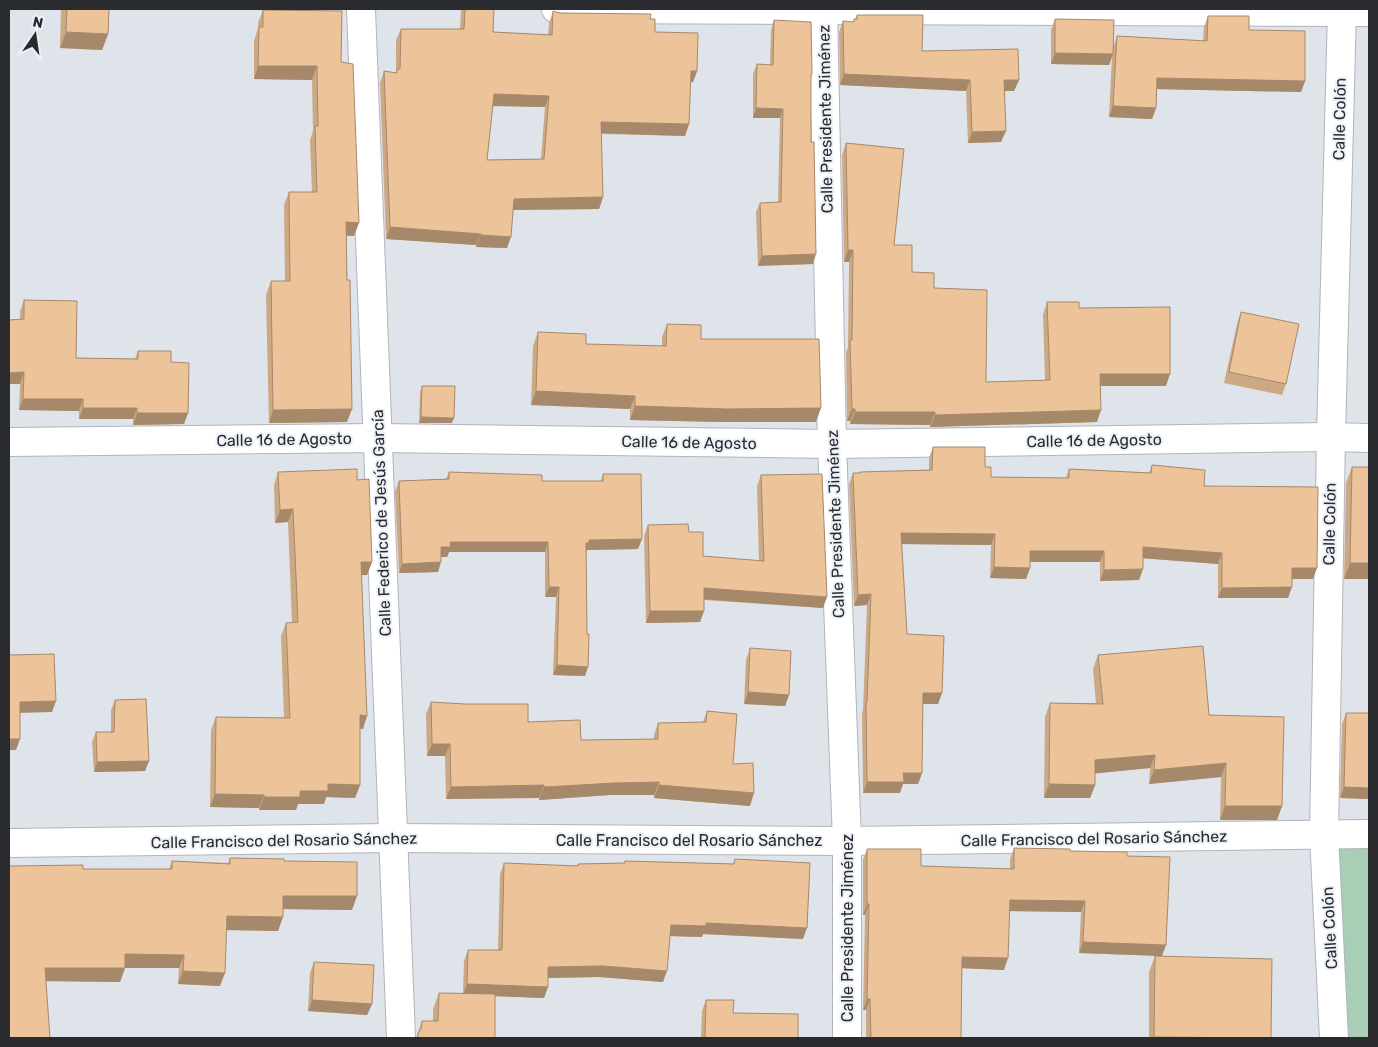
<svg xmlns="http://www.w3.org/2000/svg" width="1378" height="1047" viewBox="0 0 1378 1047" font-family="Rubik,sans-serif">
<style>
.green{fill:#a8ceb5}
.lines{fill:none;stroke-linecap:round;stroke-linejoin:round}
.minor-casing{stroke:#b0b4bb;stroke-width:30}
.minor{stroke:#fff;stroke-width:28}
.wall{fill:#cca884;fill-rule:evenodd}
.shaded-wall{fill:#a6886b}
.building{fill:#edc399;stroke:#a6886b;fill-rule:evenodd}
.labels{text-anchor:middle;stroke-width:4;stroke-linejoin:round;paint-order:stroke}
.street-label{font-size:16px;fill:#2a2b2e;stroke:#ecf1f8}
</style>
<rect width="100%" height="100%" fill="#dfe4eb"/>
<path class="green" d="M1369,834V1038H1334L1324,835Z"/>
<g class="lines">
<g class="minor-casing">
<g id="minor">
<path d="M361,9L401,1038"/>
<path d="M556,9L1369,12"/>
<path d="M823,9L832,444L847,841V1038"/>
<path d="M9,442L378,438L832,444L1331,437L1369,438"/>
<path d="M9,843L392,838L847,841L1369,834"/>
<path d="M1334,1038L1324,835L1331,437L1342,9"/>
</g>
</g>
<use href="#minor" class="minor"/>
</g>
<g class="wall">
<path d="M61,9H109L108,34L102,50L60,48Z"/>
<path d="M461,9H494L493,32L548,35L549,23L553,11L560,13L650,19L655,32L697,71L693,82H690L689,124L685,136L601,134L603,197L599,209L513,210L507,248L476,247V245L386,239L380,83L384,71L396,73V40L401,29H460ZM493,106L545,107L541,159L487,160Z"/>
<path d="M263,10L341,62L354,236H347V422L269,423L266,295L271,281H285L284,205L289,192H312L310,140L313,131L312,80L254,79V41L258,28V23Z"/>
<path d="M857,15L922,51L1019,80L1014,91H1004L1001,142L968,143L966,91L840,85L839,32L843,21L853,22L854,19H855Z"/>
<path d="M1208,16L1249,30L1305,81L1301,92L1157,89L1156,108L1152,119L1109,117L1112,56L1109,65L1051,64V30L1055,19L1114,45L1117,36L1203,41L1204,27Z"/>
<path d="M774,20L812,74L811,77V142L813,264L758,266L756,212L760,203L778,202L780,118H753V74L757,64L770,65L771,30Z"/>
<path d="M846,143L894,245L912,272L934,288L986,382L1045,380L1043,315L1047,302L1079,308L1166,386H1101L1097,422L930,427V425L850,424V421H847L846,353L848,347L849,262H844L842,155Z"/>
<path d="M24,300L76,358L135,359L138,351L171,362L188,413L184,424L133,425V419H79V411L19,410L20,384H9V320L20,319V311Z"/>
<path d="M1241,312L1286,384L1282,395L1224,383L1237,324Z"/>
<path d="M667,324L701,339L816,422H722L630,420V409L531,405L533,346L538,332L586,344L662,346V337Z"/>
<path d="M422,386L452,423H419L420,392Z"/>
<path d="M933,447L985,467L991,477L1066,478L1069,469L1149,473L1152,465L1204,486L1313,579H1292L1288,598H1218V564L1143,558L1139,580L1100,581V562H1030V568L1026,579L990,578L991,545L901,544L907,634L942,693L938,704H923L922,773L918,784H903L900,793H863L862,713L863,710L867,605L854,606L849,484L853,473H860V472L929,470V458Z"/>
<path d="M1352,467L1369,579H1344L1346,483Z"/>
<path d="M278,472L357,480L372,562L367,575H361L363,729L360,728V785L355,798L326,797L324,804H298L296,810H259V808L210,807L211,730L216,717L284,718L281,636L286,623H292L288,522L275,523L274,485Z"/>
<path d="M449,472L542,481H601L603,474L638,549L587,550L586,553L585,676L553,675L556,597H545V552H449L447,557H441L438,572L399,573L395,491L399,481L446,479Z"/>
<path d="M761,475L823,608L704,600V611L700,622L646,623L644,536L648,525L689,532L703,556L759,561L757,486Z"/>
<path d="M750,648L789,695L785,706L744,704L746,660Z"/>
<path d="M1098,655L1209,715L1282,806L1277,820H1220L1221,777L1149,784L1150,768L1095,773V785L1090,798H1044L1045,717L1050,703H1096L1093,669Z"/>
<path d="M115,700L149,761L145,771L94,772L92,742L96,732H111V710Z"/>
<path d="M431,702L528,722L581,740L654,739V735L658,723L703,722L707,711L733,764L750,806L654,798V795H610L539,800V798L446,799L445,756H427L426,714Z"/>
<path d="M1346,713L1369,799L1340,798L1342,724Z"/>
<path d="M1014,848L1070,851L1127,856L1162,956L1079,953L1081,912L1010,911L1004,970L962,968L961,1038H866V1010H863L865,915H863V860L867,849L921,866L1010,869V859Z"/>
<path d="M230,858L284,861L352,910L283,909L278,931L226,930L220,986L178,984L179,968H125L120,982L46,981L9,1038L83,869H169L172,861L228,863Z"/>
<path d="M735,859L803,939L703,934L702,937L670,936L663,982L599,977L548,978L544,998L495,996V1038H416L422,1021H433V1009L439,993H463L464,961L468,950H498L500,874L504,863L578,866V864L624,863L625,861L733,864Z"/>
<path d="M1155,956L1271,1038H1149V972Z"/>
<path d="M314,962L372,1004L367,1015L308,1011L310,973Z"/>
<path d="M706,1000L733,1013L798,1038H701L702,1011Z"/>
</g>
<g class="shaded-wall">
<path d="M66,32L108,34L102,50L60,48Z"/>
<path d="M1055,53L1113,54L1109,65L1051,64Z"/>
<path d="M258,66H317L312,80L254,79Z"/>
<path d="M691,71H697L693,82L686,83Z"/>
<path d="M844,74L970,80L966,91L840,85Z"/>
<path d="M1157,78L1305,81L1301,92L1153,89Z"/>
<path d="M1004,80H1019L1014,91H1000Z"/>
<path d="M494,94L549,96L545,107L490,106Z"/>
<path d="M1113,106L1156,108L1152,119L1109,117Z"/>
<path d="M756,108L783,109L780,118H753Z"/>
<path d="M601,122L689,124L685,136L597,133Z"/>
<path d="M1006,131L1001,142L968,143L972,132Z"/>
<path d="M603,197L599,209L510,210L514,199Z"/>
<path d="M346,222L359,223L354,236L342,235Z"/>
<path d="M390,227L481,234L476,245L386,239Z"/>
<path d="M481,235L511,237L507,248L476,247Z"/>
<path d="M848,250H853L849,262H844Z"/>
<path d="M816,254L813,264L758,266L762,256Z"/>
<path d="M24,372L20,384H9V373Z"/>
<path d="M1100,374H1170L1166,386H1096Z"/>
<path d="M536,391L635,396L630,409L531,405Z"/>
<path d="M23,399H83L79,411L19,410Z"/>
<path d="M635,406L821,408L816,422H722L630,420Z"/>
<path d="M83,408H137L133,419H79Z"/>
<path d="M352,409L347,422L269,423L273,410Z"/>
<path d="M852,409H855L850,421H847Z"/>
<path d="M1101,410L1097,422L930,427L935,415Z"/>
<path d="M855,412H935L930,425L850,424Z"/>
<path d="M137,413H188L184,424L133,425Z"/>
<path d="M421,417L454,418L452,423H419Z"/>
<path d="M293,509L288,522L275,523L280,510Z"/>
<path d="M901,533L995,534L991,545L897,544Z"/>
<path d="M642,539L638,549L587,550L586,553V543L589,540Z"/>
<path d="M450,542H548L545,552H449L447,557H437L441,547Z"/>
<path d="M1143,547L1222,553L1218,564L1139,558Z"/>
<path d="M1030,551H1104L1100,562H1026Z"/>
<path d="M361,562H372L367,575H356Z"/>
<path d="M441,562L438,572L399,573L402,564Z"/>
<path d="M1350,563H1369V579H1344Z"/>
<path d="M994,567L1030,568L1026,579L990,578Z"/>
<path d="M1292,568H1317L1313,579H1288Z"/>
<path d="M1143,569L1139,580L1100,581L1104,570Z"/>
<path d="M549,587H559L556,597H545Z"/>
<path d="M1292,587L1288,598H1218L1222,588Z"/>
<path d="M704,588L827,597L823,608L700,599Z"/>
<path d="M871,594L867,605L854,606L858,595Z"/>
<path d="M650,611H704L700,622L646,623Z"/>
<path d="M557,665L588,667L585,676L553,675Z"/>
<path d="M748,692L789,695L785,706L744,704Z"/>
<path d="M923,693H942L938,704H919Z"/>
<path d="M56,701L52,712L15,713L20,702Z"/>
<path d="M360,715L367,716L363,729L355,728Z"/>
<path d="M9,739H20L16,750H9Z"/>
<path d="M432,744H450L445,756H427Z"/>
<path d="M1155,755L1150,768L1090,774L1095,760Z"/>
<path d="M149,761L145,771L94,772L97,762Z"/>
<path d="M1226,763L1221,777L1149,784L1154,770Z"/>
<path d="M903,773H922L918,784H903L900,793H863L867,782Z"/>
<path d="M659,782L654,795H610L539,800L544,787L614,783Z"/>
<path d="M328,784L360,785L355,798L326,797L324,804H298L296,810H259L264,797L300,791Z"/>
<path d="M1049,784L1095,785L1090,798H1044Z"/>
<path d="M544,785L539,798L446,799L451,787Z"/>
<path d="M659,785L754,793L750,806L654,798Z"/>
<path d="M1344,787L1369,788V799L1340,798Z"/>
<path d="M215,794L264,795L259,808L210,807Z"/>
<path d="M1225,806H1282L1277,820H1220Z"/>
<path d="M283,896H357L352,910L278,909Z"/>
<path d="M1010,900L1085,901L1081,912L1006,911Z"/>
<path d="M867,904H869L865,915H863Z"/>
<path d="M227,916L283,917L278,931L222,930Z"/>
<path d="M706,923L807,928L803,939L703,934L702,937L667,936L671,925Z"/>
<path d="M1083,942L1166,945L1162,956L1079,953Z"/>
<path d="M125,954L184,955L179,968H120Z"/>
<path d="M962,957L1008,958L1004,970L958,968Z"/>
<path d="M603,966L667,971L663,982L599,977L544,978L548,967Z"/>
<path d="M45,968H125L120,982L40,981Z"/>
<path d="M183,971L225,973L220,986L178,984Z"/>
<path d="M467,984L548,987L544,998L463,995Z"/>
<path d="M867,999H870L866,1010H863Z"/>
<path d="M312,1000L372,1004L367,1015L308,1011Z"/>
</g>
<g class="building">
<path d="M67,9H109L108,34L66,32Z"/>
<path d="M465,9H494L493,32L552,35L553,11L560,13L651,14L650,19H655V32L698,33L697,71H691L689,124L601,122L603,197L514,199L511,237L481,235V234L390,227L384,71L397,73V69H400L401,29H464ZM494,94L549,96L544,159L487,160Z"/>
<path d="M263,10L342,11L341,62L353,64L359,223L346,222L347,280H350L352,409L273,410L271,281H290L289,192H317L315,126H318L317,66H258L259,27H263Z"/>
<path d="M857,15H923L922,51L1018,49L1019,80H1004L1006,131L972,132L970,80L844,74L843,21L854,22V19H857Z"/>
<path d="M1208,16H1249V30L1305,31V81L1157,78L1156,108L1113,106L1117,36L1207,41Z"/>
<path d="M1055,19L1114,20L1113,54L1055,53Z"/>
<path d="M774,20L811,22L812,74H811V142H814L816,254L762,256L760,203L781,202L783,109L756,108L757,64L773,65Z"/>
<path d="M846,143L904,149L894,245H912V272L934,273V288L987,290L986,382L1050,380L1047,302H1079V308L1170,307V374H1100L1101,410L935,415V412H855V409H852L850,340H852L853,250H848Z"/>
<path d="M24,300L77,301L76,358L138,359V351H171V362L189,363L188,413H137V408H83V399H23L24,372L9,373V320L24,319Z"/>
<path d="M1241,312L1299,324L1286,384L1229,372Z"/>
<path d="M667,324L701,325V339H819L821,408L727,409L635,406V396L536,391L538,332L586,334V344L666,346Z"/>
<path d="M422,386H455L454,418L421,417Z"/>
<path d="M933,447H985V467H991V477L1069,478V469L1151,473L1152,465L1205,470L1204,486L1318,487L1317,568H1292V587L1222,588V553L1143,547V569L1104,570V551H1030V568L994,567L995,534L901,533L907,634L944,636L942,693H923L922,773H903L904,782H867L866,702H867L871,594L858,595L853,473H860V472L932,470Z"/>
<path d="M1352,467H1369V563H1350Z"/>
<path d="M357,469V480L369,479L372,562H361L367,716L360,715V785L328,784V791H300V797H264V795L215,794L216,717L290,718L286,623L298,622L293,509L280,510L278,472Z"/>
<path d="M449,472L542,475V481H603V474H641L642,539L589,540V543H586L587,634H589L588,667L557,665L559,587H549L548,542H450L451,547H441V562L402,564L399,481L449,479Z"/>
<path d="M822,474L827,597L704,588V611H650L648,525L688,524L689,532H703V556L764,561L761,475Z"/>
<path d="M1203,646L1209,715L1284,717L1282,806H1225L1226,763L1154,770L1155,755L1095,760V785L1049,784L1050,703L1103,704L1098,655Z"/>
<path d="M750,648L791,651L789,695L748,692Z"/>
<path d="M54,654L56,701L20,702V739H9V655Z"/>
<path d="M146,699L149,761L97,762L96,732H114L115,700Z"/>
<path d="M431,702L465,704H528V722L580,720L581,740L658,739V723L706,722L707,711L737,714L733,764L753,763L754,793L659,785V782L614,783L544,787V785L451,787L450,744H432Z"/>
<path d="M1346,713H1369V788L1344,787Z"/>
<path d="M1014,848L1070,849V851L1127,852V856L1170,857L1166,945L1083,942L1085,901L1010,900L1008,958L962,957L961,1038H871L870,999H867L869,904H867V849H921V866L1014,869Z"/>
<path d="M230,858L284,859V861L357,862V896H283V917L227,916L225,973L183,971L184,955L125,954V968H45L50,1038H9V866L83,865V869H172V861L230,864Z"/>
<path d="M735,859L810,863L807,928L706,923V926L671,925L667,971L603,966L548,967V987L467,984L468,950H502L504,863L578,866V864L625,863V861L734,864Z"/>
<path d="M1155,956L1272,959L1271,1038L1154,1037Z"/>
<path d="M314,962L374,965L372,1004L312,1000Z"/>
<path d="M439,993L495,994V1038H418V1033L421,1029L422,1021H438Z"/>
<path d="M706,1000H734L733,1013L798,1014V1038H705Z"/>
</g>
<g class="labels">
<g class="street-label">
<text transform="translate(825 119) rotate(-91)" y="6">Calle Presidente Jiménez</text>
<text transform="translate(1339 119) rotate(-89)" y="6">Calle Colón</text>
<text transform="translate(284 439) rotate(-1)" y="6">Calle 16 de Agosto</text>
<text transform="translate(1094 440) rotate(-1)" y="6">Calle 16 de Agosto</text>
<text transform="translate(689 442) rotate(1)" y="6">Calle 16 de Agosto</text>
<text transform="translate(381 523) rotate(-92)" y="6">Calle Federico de Jesús García</text>
<text transform="translate(835 524) rotate(-92)" y="6">Calle Presidente Jiménez</text>
<text transform="translate(1329 524) rotate(-89)" y="6">Calle Colón</text>
<text transform="translate(1094 838) rotate(-1)" y="6">Calle Francisco del Rosario Sánchez</text>
<text transform="translate(284 840) rotate(-1)" y="6">Calle Francisco del Rosario Sánchez</text>
<text x="689" y="846">Calle Francisco del Rosario Sánchez</text>
<text transform="translate(847 928) rotate(-90)" y="6">Calle Presidente Jiménez</text>
<text transform="translate(1329 928) rotate(-93)" y="6">Calle Colón</text>
</g>
</g>
<rect width="1378" height="1047" fill="none" stroke="#2a2b2e" stroke-width="20"/>
<g transform="translate(35 35) rotate(13)" stroke="#ecf1f8" stroke-width="4" paint-order="stroke">
<path d="M0-4L9 19L0 12L-9 19Z" fill="#2a2b2e"/>
<text y="-8" font-size="14" font-weight="bold" text-anchor="middle" fill="#2a2b2e">N</text>
</g>
</svg>
